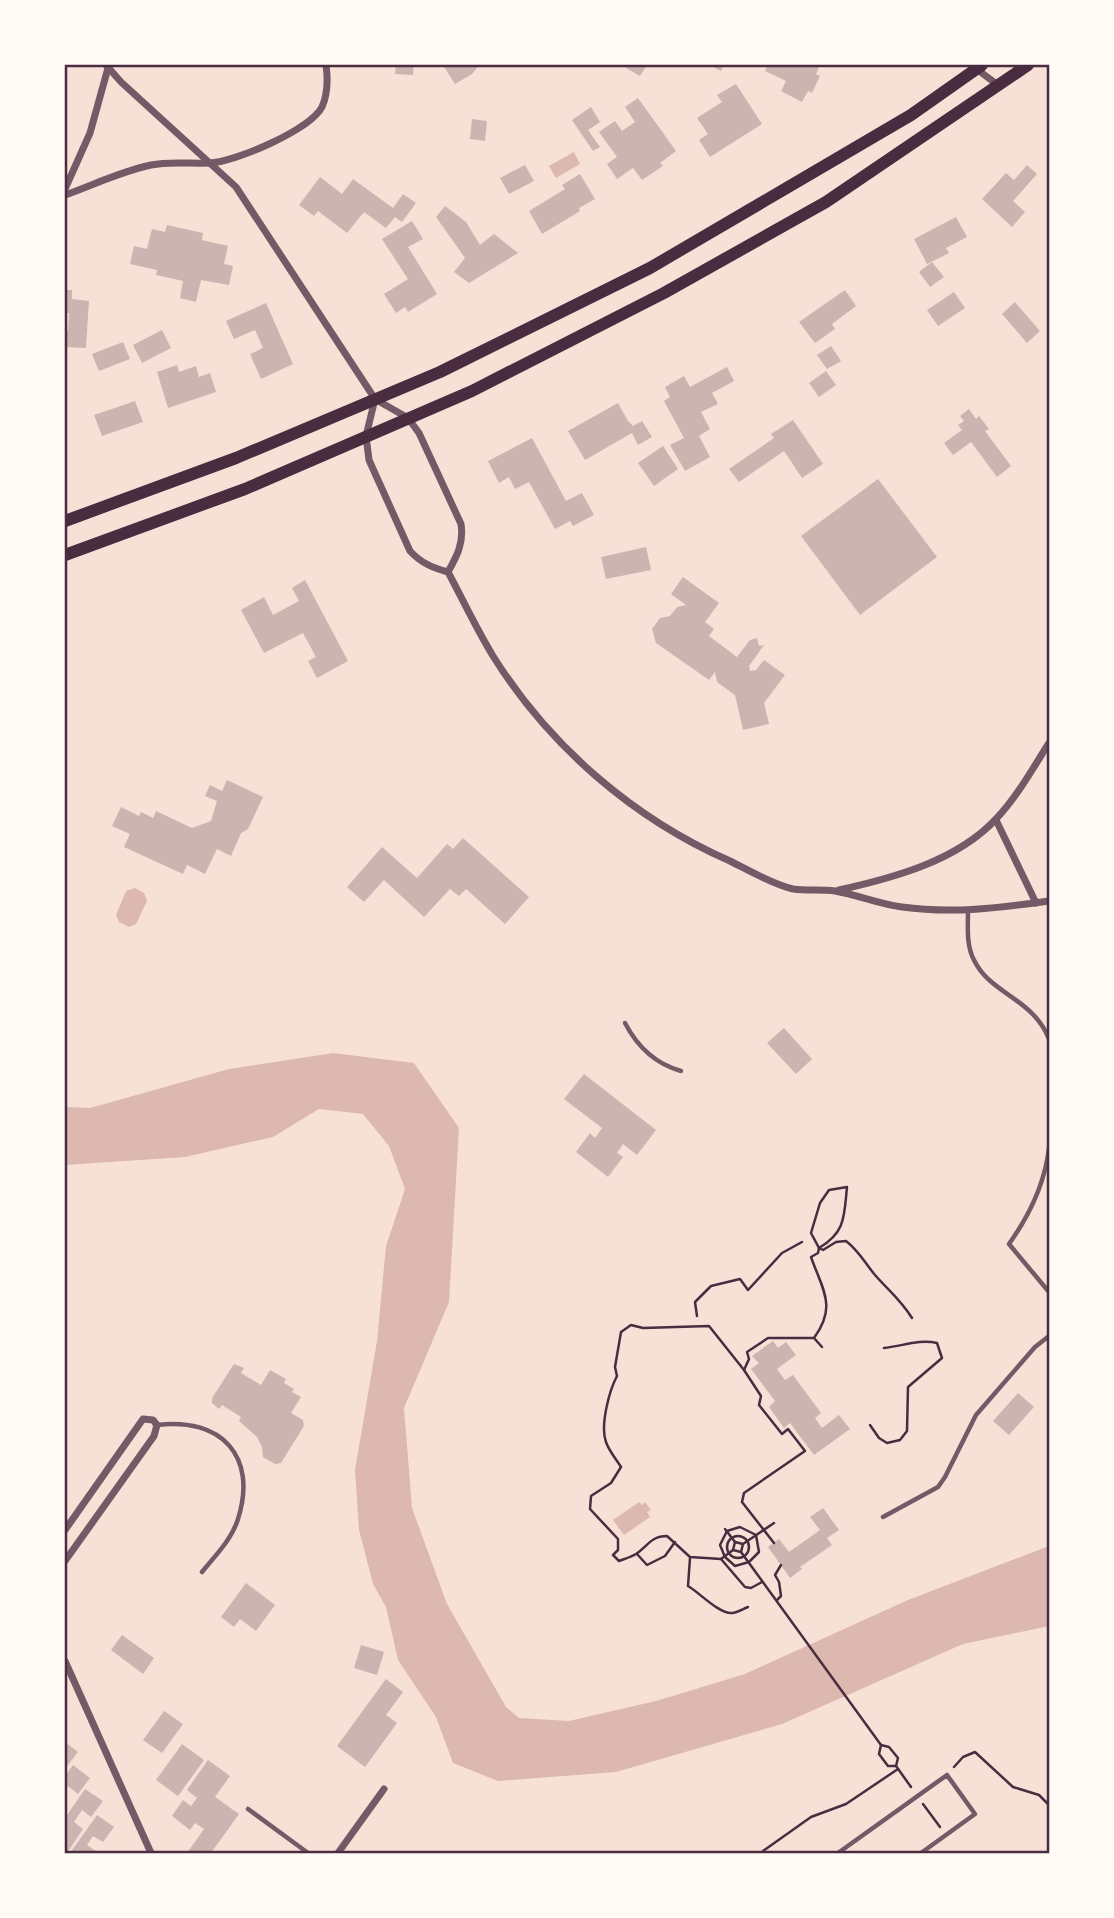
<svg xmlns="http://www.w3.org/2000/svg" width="1114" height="1918" viewBox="0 0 1114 1918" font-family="Lato,sans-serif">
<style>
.water{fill:#dcb8b0}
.building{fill:#ccb4b1}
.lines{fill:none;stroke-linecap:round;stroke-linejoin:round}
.path{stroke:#4a2c40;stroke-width:2.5}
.service{stroke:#755966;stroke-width:4.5}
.minor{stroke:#755966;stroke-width:7}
.secondary{stroke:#4a2c40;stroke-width:12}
.neatline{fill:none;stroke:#4a2c40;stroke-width:2.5}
</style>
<rect width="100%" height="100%" fill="#f7e1d7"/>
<g class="water">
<path d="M574,152L580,164L556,178L549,166Z"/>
<path d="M135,888L144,893L147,901L136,924L129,927L119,922L116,915L126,891Z"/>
<path d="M333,1053L414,1063L459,1128L449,1302L404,1408L412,1508L447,1604L506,1707L519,1718L569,1721L656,1701L745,1674L908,1600L1049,1546V1626L963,1644L782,1724L616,1772L498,1781L453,1763L436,1717L398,1660L386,1607L373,1584L359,1530L355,1470L377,1341L386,1246L405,1189L389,1146L363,1114L319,1109L273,1137L185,1157L65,1165V1107L90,1108L229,1069Z"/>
<path d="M639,1502L642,1505L645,1502L651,1510L647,1512L650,1517L624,1535L613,1520Z"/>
</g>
<g class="building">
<path d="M396,65H414L413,75L395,74Z"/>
<path d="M443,65H479L472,74L455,84Z"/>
<path d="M621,65H647L640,76Z"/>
<path d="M709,65H724L721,71Z"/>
<path d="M768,65H820L816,74L820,76L812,93L808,91L802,102L781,91L786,81L765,71Z"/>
<path d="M736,84L762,124L710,157L699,140L708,134L697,118L722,102L717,95Z"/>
<path d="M638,98L676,151L660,163L663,166L642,180L633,168L617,179L607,164L617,157L599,132L615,121L622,131L635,122L625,107Z"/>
<path d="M591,107L600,122L588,130L600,147L593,151L572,120Z"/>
<path d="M472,119L487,121L485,141L470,139Z"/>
<path d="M525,165L534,181L509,194L500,178Z"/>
<path d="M1027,165L1037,174L1013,201L1025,212L1012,227L982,199L1006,173L1014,180Z"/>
<path d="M580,174L595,199L579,208L580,211L542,234L529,211L565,189L562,185Z"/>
<path d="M320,177L342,194L353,179L393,208L403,194L416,203L402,222L395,217L386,228L364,212L347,233L318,211L314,216L299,205Z"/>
<path d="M445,206L466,222L480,245L494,234L518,253L469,283L454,272L465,258L436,217Z"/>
<path d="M956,217L967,237L946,248L949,253L927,264L914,239Z"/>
<path d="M412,221L423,239L408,247L437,294L408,312L405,307L396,313L384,294L408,279L382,239Z"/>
<path d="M167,225L203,233L202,240L228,246L224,264L233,266L229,285L201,280L196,302L180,298L183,281L156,275L157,270L130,264L134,246L147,249L152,229L165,232Z"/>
<path d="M932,262L944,277L930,287L919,272Z"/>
<path d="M65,290H72V299L89,301L86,348L65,347V331H68L69,313H65Z"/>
<path d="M845,290L856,306L832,324L835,329L815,343L799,322Z"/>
<path d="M954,292L965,308L938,326L927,310Z"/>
<path d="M1015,302L1040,331L1027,343L1002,314Z"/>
<path d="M266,303L293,364L261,379L250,354L263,348L255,330L234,339L226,321Z"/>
<path d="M162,330L171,348L142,363L133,345Z"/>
<path d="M123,342L130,359L99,371L92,354Z"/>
<path d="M831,346L841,361L827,369L817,355Z"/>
<path d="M177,365L179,372L196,366L199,377L210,373L216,392L168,408L157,372Z"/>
<path d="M727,367L734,381L712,393L718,404L701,412L710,429L699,436L710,457L685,471L670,445L684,438L664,401L670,397L665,387L684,376L690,387Z"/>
<path d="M826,371L836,385L819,397L809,383Z"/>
<path d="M135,401L143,422L102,436L94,415Z"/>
<path d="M618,403L628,421L633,426L642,421L652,437L638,445L632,433L585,460L568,431Z"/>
<path d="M969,409L976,419L979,416L989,429L985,431L1011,466L997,477L971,442L953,455L944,443L962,430L958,425L964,421L960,416Z"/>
<path d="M793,420L823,464L802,478L784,451L739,482L729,469L774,438L771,434Z"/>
<path d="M532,438L566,501L582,493L594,515L573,526L570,521L555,529L529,482L515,489L509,477L499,483L488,461Z"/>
<path d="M663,446L678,469L654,486L638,463Z"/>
<path d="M878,479L937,557L860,615L801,536Z"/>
<path d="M646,547L651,570L606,579L601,557Z"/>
<path d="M683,577L719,603L705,622L714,629L709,636L737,657L750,640L757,638L759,646L764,645L749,666L750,671L756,670L764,660L785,675L764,703L769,724L743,730L735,695L717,682L715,672L709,680L656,643L652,629L660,618L670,616L677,607L686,605L671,594Z"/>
<path d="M305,580L348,661L317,678L308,661L316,657L303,633L264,653L241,610L264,597L273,615L299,601L292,588Z"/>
<path d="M227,780L263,797L248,829L241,833L231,856L217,849L205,874L187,865L183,874L124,847L130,834L112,826L121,807L139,816L141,812L153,818L156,811L192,828L211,821L217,801L205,796L210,785L222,791Z"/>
<path d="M463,838L529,897L505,924L466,889L459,896L450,889L424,917L384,880L364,902L347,887L382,847L417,878L447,844L453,849Z"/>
<path d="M784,1028L812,1059L796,1074L767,1043Z"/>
<path d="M584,1074L656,1130L637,1155L623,1144L617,1153L623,1157L608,1177L576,1152L590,1133L595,1138L602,1128L564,1099Z"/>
<path d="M773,1341L778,1348L786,1342L796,1355L777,1369L785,1380L793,1375L821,1413L815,1418L822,1428L839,1415L850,1429L814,1455L790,1423L784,1428L769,1407L775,1401L751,1369L759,1363L752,1356Z"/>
<path d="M234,1364L244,1368L241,1373L261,1385L270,1370L286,1379L284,1383L294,1389L292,1392L301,1397L291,1413L303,1420L304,1426L281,1463L275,1464L263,1457L262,1447L257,1437L239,1421L241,1417L222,1405L219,1409L212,1403V1398Z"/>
<path d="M1018,1393L1034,1407L1009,1435L993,1421Z"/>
<path d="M823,1508L839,1530L827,1538L832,1545L800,1567L802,1569L790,1578L768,1547L779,1539L789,1552L820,1530L810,1517Z"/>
<path d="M246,1583L275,1605L256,1631L240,1619L234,1627L221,1617Z"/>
<path d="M122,1635L154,1658L143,1674L111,1650Z"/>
<path d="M361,1645L384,1652L377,1675L354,1668Z"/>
<path d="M386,1679L403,1692L386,1715L397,1723L365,1767L337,1746Z"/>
<path d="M164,1711L183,1724L162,1753L143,1740Z"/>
<path d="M65,1742L78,1752L67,1766L65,1765Z"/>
<path d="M182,1744L204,1760L178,1796L156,1780Z"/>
<path d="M208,1760L230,1776L215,1797L239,1814L211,1853H187L204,1829L195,1823L190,1830L172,1816L183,1800L191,1806L197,1798L187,1790Z"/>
<path d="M73,1765L90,1778L78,1794L68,1786L65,1790V1776Z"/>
<path d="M85,1789L103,1801L91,1817L82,1810L74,1822L83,1829L67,1853L65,1818Z"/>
<path d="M97,1815L114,1827L103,1842L93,1836L87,1845L97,1852L95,1853H70Z"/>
</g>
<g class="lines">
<g class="path">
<path d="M819,1248L811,1233L820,1203L829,1190L847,1187C844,1216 846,1232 819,1248L818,1253L811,1257C823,1291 837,1306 814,1338L822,1347"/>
<path d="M819,1248L823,1250L836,1242L846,1241C859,1251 865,1263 875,1275C889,1291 900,1299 912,1318"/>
<path d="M697,1316L695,1302L711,1286L740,1279L748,1290L782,1253L802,1242"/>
<path d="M744,1370L761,1396L759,1405L782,1434L788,1429L805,1451L744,1493L742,1502L774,1543"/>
<path d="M870,1425L879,1438L887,1443L900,1440L907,1431L908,1387L942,1358L937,1343C920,1339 902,1346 884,1348"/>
<path d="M740,1527L756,1535L759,1552L749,1562L735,1566L725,1557L720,1545L727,1531Z"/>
<path d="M725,1529L735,1542"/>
<circle cx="738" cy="1547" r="11"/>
<path d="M743,1544L741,1552L733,1550L735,1542L743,1544L774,1523"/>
<path d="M733,1550L721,1559L690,1557L667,1536C651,1536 648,1546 636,1554C631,1557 624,1559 619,1561L613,1555L618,1550V1539L590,1509L591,1496L611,1483L621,1467C616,1459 609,1451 606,1442C600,1426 609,1391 617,1376L615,1367L621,1332L631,1325L643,1328L709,1326L744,1370L749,1359L747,1352L768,1338H814"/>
<path d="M741,1552L881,1745L879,1754L888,1766H896L911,1787"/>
<path d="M637,1554L647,1565L665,1556L675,1542"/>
<path d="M690,1558L688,1586C700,1593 719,1614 732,1613C737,1613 743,1609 748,1607"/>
<path d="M721,1559L745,1587L751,1588L762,1582"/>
<path d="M777,1600L781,1596L779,1582L775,1575L781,1565"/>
<path d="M881,1745L889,1747L898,1758L896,1766"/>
<path d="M954,1767L963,1757L975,1752L1013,1787L1039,1795L1049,1805"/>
<path d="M923,1804L940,1827"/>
<path d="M765,1853L763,1851L811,1817L846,1804L898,1769"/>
</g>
<g class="service">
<path d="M968,911C968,927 966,945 974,960C990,994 1033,998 1049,1039"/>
<path d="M625,1023C637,1046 656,1064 681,1071"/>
<path d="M1049,1148C1045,1182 1029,1216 1009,1244L1049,1292"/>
<path d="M157,1425C221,1417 258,1456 238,1519C232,1539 215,1556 202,1572"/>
<path d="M883,1517L938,1487L945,1477L976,1415L1035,1347L1049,1336"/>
<path d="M248,1809L308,1853"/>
<path d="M838,1853L947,1775L975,1814L921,1853"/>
</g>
<g class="minor">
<path d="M106,65L121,82L236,187L375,399L408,418L419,433L461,524C464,543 457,556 448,572"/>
<path d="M971,65L998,85"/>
<path d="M65,189L90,133L108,68"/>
<path d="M65,195C93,185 122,171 151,165C170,161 190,164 209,163C235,162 310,130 322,107C328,93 328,79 326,65"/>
<path d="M375,399L366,436L369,460L410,551C421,563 433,568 448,572C463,600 477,630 493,656C549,746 634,819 730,861C748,870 774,885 793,889C807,891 821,889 835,891C858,895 879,904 902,907C952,914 999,908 1049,901"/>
<path d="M996,820L1036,903"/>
<path d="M839,890C893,878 957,861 996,819C1017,797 1033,768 1049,743"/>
<path d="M65,1530L143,1419L153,1420L157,1425L154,1436L65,1561"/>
<path d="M65,1661L151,1853"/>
<path d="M338,1853L384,1789"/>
</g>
<g class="secondary">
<path d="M65,521L236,458L440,372L650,268L911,115L982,65"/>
<path d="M65,555L245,489L472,391L664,293L826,202L1028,65"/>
</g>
</g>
<rect width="1114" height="1918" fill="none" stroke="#fffaf5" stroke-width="133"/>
<rect x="66" y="66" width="982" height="1786" class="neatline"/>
</svg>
